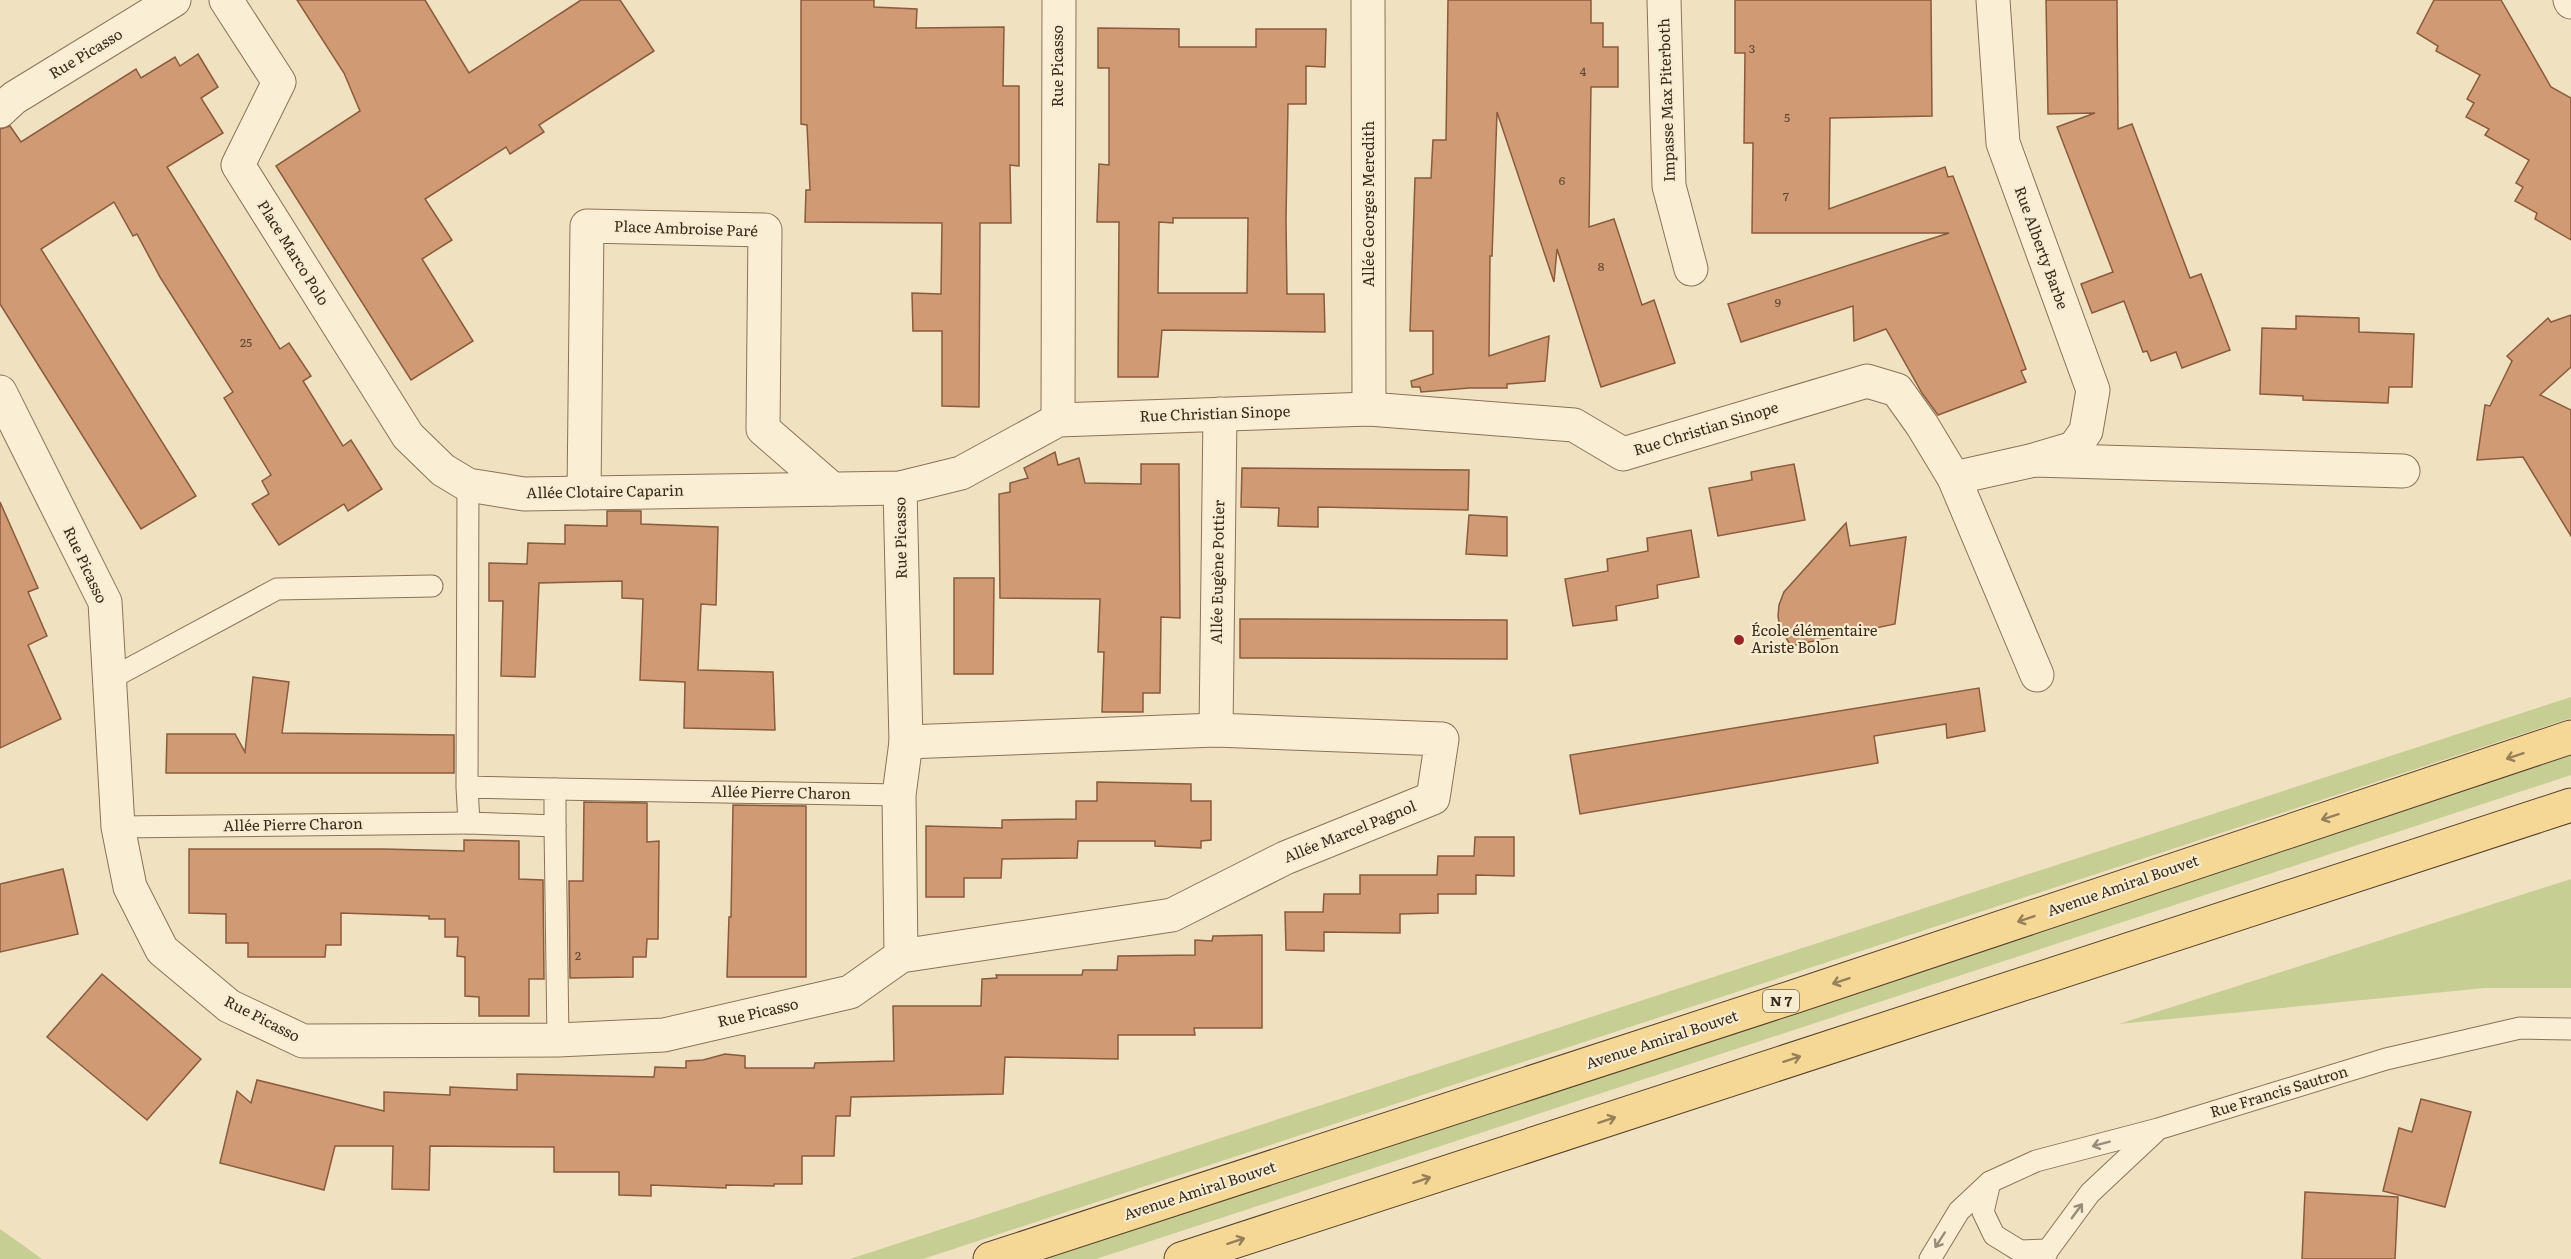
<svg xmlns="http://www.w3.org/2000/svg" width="2571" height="1259" viewBox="0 0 2571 1259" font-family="Literata,serif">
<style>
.green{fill:#c7ce94}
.building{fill:#d09a74;stroke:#8a5b3c;stroke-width:1.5;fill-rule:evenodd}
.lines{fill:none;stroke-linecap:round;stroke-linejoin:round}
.service-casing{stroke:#8a7257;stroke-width:23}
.pedestrian-casing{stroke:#8a7257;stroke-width:35}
.minor-casing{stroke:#8a7257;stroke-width:35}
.primary-casing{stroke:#57402c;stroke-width:35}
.service{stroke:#faefd4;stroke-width:21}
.pedestrian{stroke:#faefd4;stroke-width:33}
.minor{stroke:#faefd4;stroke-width:33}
.primary{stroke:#f5d796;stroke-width:33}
.oneway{stroke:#978059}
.oneway2{stroke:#9a8c78}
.poi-dot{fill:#9b2526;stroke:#f7ecd0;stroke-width:2}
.labels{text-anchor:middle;stroke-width:4.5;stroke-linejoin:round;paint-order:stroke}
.number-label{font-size:12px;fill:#5f4632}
.shield{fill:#f7ecd0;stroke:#726452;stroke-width:1.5}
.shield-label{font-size:14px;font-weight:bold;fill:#392a1c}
.street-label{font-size:15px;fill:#392a1c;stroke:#f7ecd0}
.poi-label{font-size:15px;fill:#392a1c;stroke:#f7ecd0;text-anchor:start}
</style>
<rect width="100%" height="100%" fill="#f0e1c0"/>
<g class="green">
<path d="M2571,697V718L923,1259H850Z"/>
<path d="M2571,754V775L1096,1259H1027Z"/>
<path d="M2571,879V988H2485L2119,1024Z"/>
<path d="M0,1229L42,1259H0Z"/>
</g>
<g class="building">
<path d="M297,0H425L469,73L581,0H620L654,51L539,125L544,132L510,154L506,147L425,199L452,240L422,259L473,341L411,380L276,166L360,111L344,73Z"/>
<path d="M801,0H874V7L917,9L916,28L1004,27L1003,86H1019V166L1010,165L1011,223H980L979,407L942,406V331H913L912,293L941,294L942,223L805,222L806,190H810L807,125L801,124Z"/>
<path d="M1448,0H1591V23H1603V47H1618V87H1591L1589,227L1614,219L1642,305L1654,300L1675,363L1601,387L1557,249L1554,282L1497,112L1492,256H1490L1489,356L1549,336L1545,381L1507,384V388H1469L1421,392L1420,387H1412L1411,381L1433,374V331H1410L1415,178H1431L1433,140H1446Z"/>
<path d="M1735,0H1931L1932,116L1830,118L1829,209L1945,167L1948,177L1953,176L2007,318L2026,369L2021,371L2026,382L1938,415L1922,393L1886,329L1854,341L1853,306L1741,342L1728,304L1949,233H1752L1753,143H1744L1745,53H1735Z"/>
<path d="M2046,0H2117L2118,129L2132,124L2190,278L2201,274L2230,350L2182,368L2176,352L2151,361L2147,351L2143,352L2124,301L2092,313L2081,284L2113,272L2057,127L2095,113L2048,114Z"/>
<path d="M2434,0H2501L2551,87L2571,98V240L2535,219L2537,213L2515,201L2523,187L2516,183L2529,160L2485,135L2489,129L2466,117L2474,103L2467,99L2480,75L2436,51L2438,46L2417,33Z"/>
<path d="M1098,28L1179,29V47H1256V29H1326L1325,67L1306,66V104H1288L1286,219L1287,294H1324L1325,332L1162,330L1158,377H1118L1119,222H1097L1099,164L1109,165V68H1098ZM1173,218H1248L1247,293H1158L1159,222L1173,223Z"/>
<path d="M198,54L218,87L201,98L223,133L167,167L280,349L289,343L311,376L303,381L343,446L351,440L382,489L348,511L344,504L279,545L252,504L269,494L262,481L271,475L224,398L233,392L160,277L137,234L133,236L114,202L41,249L196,496L141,529L0,304V129L10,126L21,142L136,69L141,78L175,57L180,66Z"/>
<path d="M2571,315V367L2540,395L2571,410V536L2523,457L2477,460L2485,405L2490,406L2512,361L2507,356L2548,318L2551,322Z"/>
<path d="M2296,316L2359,318V332L2414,334L2412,387H2389L2388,403L2303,400V396L2260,394L2262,328L2296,329Z"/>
<path d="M1055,452L1058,465L1079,458L1085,483L1141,484V464H1179L1180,618L1161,617L1160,693H1143V712H1102L1104,652H1098L1100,599L1000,598L999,494L1010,492V483L1028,478L1024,468Z"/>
<path d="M1794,464L1805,520L1718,536L1709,488L1752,480L1751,472Z"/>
<path d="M1242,468L1469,470L1468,510L1318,507V527L1278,526L1279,508L1241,507Z"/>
<path d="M0,502L38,588L28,592L47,636L28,645L61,719L0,748Z"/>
<path d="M607,511H641V524L718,527L716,605L701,604L698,670L773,672L775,730L684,728L685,682L640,680L643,599L622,598V581L539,583L535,677L501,676L503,601H489V563L527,564L528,543L565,544V525L607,526Z"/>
<path d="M1469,515L1507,517V556L1466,554Z"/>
<path d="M1846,523L1850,546L1906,537L1895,624L1791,646L1780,628L1778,616L1779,605L1784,592Z"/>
<path d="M1691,530L1699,577L1657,585L1658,598L1616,606L1617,620L1573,626L1565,579L1608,571L1607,559L1648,551L1647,538Z"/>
<path d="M954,578H994L993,674H954Z"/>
<path d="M1240,619L1507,620V659L1240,658Z"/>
<path d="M253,677L289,682L282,733L454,735V773H166L167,734H235L245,752Z"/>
<path d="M1979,688L1985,731L1947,738L1946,724L1874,736L1878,763L1580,814L1570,755Z"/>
<path d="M1097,782L1191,784V801H1211V840L1201,841V848L1155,846V841H1078L1077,858L1002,859L1001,878H964V897H926V826L1002,828V820L1076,819V801H1097Z"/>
<path d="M584,802L647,803V842L659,841L658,939H647L646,957H633V977L570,978L569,881H583Z"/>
<path d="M733,805L806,806V977H727L729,917H731Z"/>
<path d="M1475,837H1514V876L1476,875V894H1438V913L1400,914V933L1324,932V951L1286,950L1285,912H1323L1324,894H1360V875H1437L1438,856H1474Z"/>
<path d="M464,840L519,841V879L543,880L544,979H529V1016H479V997L465,996V957L457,956L458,937H445V919H429V916L341,913V945H326L325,957H248V943H226V914L189,913V849H383L464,851Z"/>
<path d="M63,869L78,934L0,952V884Z"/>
<path d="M1262,935V1028H1194L1195,1035H1118V1059L1005,1057L1003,1094L851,1097L850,1116H836L834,1156H802V1184H774V1186L726,1185V1188L651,1185V1196L619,1195V1172H554V1147L430,1146L429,1190L392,1189L393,1146H335L324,1190L220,1163L237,1091L251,1103L257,1080L384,1111V1092L450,1095V1087L517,1090V1074L654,1077L655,1067L686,1068V1061L703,1060L725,1054L745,1056V1068H814L815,1063L894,1061L893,1006H981L982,979L997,978L996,975H1082L1083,970H1117L1118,956L1195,955V940L1212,941L1213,936Z"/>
<path d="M102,974L201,1059L147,1120L47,1037Z"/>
<path d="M2421,1099L2471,1112L2445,1207L2383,1191L2399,1128L2412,1132Z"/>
<path d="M2305,1192L2398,1197L2395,1259H2302Z"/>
</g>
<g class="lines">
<g class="service-casing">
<g id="service">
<path d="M110,679L277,589L432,586"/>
<path d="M467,787L555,789V826L469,823L467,787L468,485"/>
<path d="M555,789L899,795"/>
<path d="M555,826L558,1040"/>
<path d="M118,827L469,823"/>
<path d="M1990,1182L1983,1212L1994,1235L2020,1251L2048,1250"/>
<path d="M1930,1259L1959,1211L1990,1182L2036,1161L2158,1129L2386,1059L2520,1028L2571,1029"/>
<path d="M2044,1259L2048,1250L2090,1193L2155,1132"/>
</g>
</g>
<g class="pedestrian-casing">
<path id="pedestrian" d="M584,493L587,226L765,230L763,429L832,489"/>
</g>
<g class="minor-casing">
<g id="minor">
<path d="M226,0L279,82L238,165L408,436L443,470L468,485L524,494L900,488L961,473L1058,420L1369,409L1574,425L1623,454L1867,381L1897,390L1922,425L1954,478L2037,675"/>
<path d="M1368,0L1369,409"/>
<path d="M1664,0L1669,186L1691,269"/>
<path d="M1993,0L2003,143L2093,390L2086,431L2074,448L2034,460"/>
<path d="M2570,0L2571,2"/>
<path d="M0,111L14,98L174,0"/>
<path d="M0,392L105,602L118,827L130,887L162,950L229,1006L303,1041L558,1040L664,1035L850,992L901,956L1172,915L1285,858L1433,798L1442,739L1216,730L906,742"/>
<path d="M1058,420L1059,0"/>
<path d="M1954,478L2034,460L2403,471"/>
<path d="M900,488L906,742L899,795L901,956"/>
<path d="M1216,730L1220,414"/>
</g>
</g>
<g class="primary-casing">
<g id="primary">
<path d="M990,1259L1796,996L2571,737"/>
<path d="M1181,1259L2571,805"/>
</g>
</g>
<use href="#service" class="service"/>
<use href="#pedestrian" class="pedestrian"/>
<use href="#minor" class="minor"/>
<use href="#primary" class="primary"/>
</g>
<defs><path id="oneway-shaft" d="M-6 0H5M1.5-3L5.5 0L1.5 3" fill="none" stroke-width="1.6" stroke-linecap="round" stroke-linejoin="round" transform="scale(1.5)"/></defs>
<g class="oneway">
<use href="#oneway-shaft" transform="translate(2515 756) rotate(162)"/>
<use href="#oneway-shaft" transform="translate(2330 817) rotate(162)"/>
<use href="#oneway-shaft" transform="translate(2026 919) rotate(161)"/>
<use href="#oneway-shaft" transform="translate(1841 981) rotate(161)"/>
<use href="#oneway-shaft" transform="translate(1792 1059) rotate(-18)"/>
<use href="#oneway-shaft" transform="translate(1607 1120) rotate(-18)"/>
<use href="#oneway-shaft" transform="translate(1422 1180) rotate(-18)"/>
<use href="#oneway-shaft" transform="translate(1236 1241) rotate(-18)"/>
</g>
<g class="oneway2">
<use href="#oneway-shaft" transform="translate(2101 1144) rotate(165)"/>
<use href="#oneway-shaft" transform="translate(2077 1211) rotate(-54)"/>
<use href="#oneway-shaft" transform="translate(1940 1240) rotate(123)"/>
</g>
<circle class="poi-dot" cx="1739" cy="640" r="6"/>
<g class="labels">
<g class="number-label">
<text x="1752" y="53">3</text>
<text x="1583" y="76">4</text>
<text x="1787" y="122">5</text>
<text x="1562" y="185">6</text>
<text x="1786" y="201">7</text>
<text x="1601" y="271">8</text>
<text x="1778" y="307">9</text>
<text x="246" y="347">25</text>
<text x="578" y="960">2</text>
</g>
<rect class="shield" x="1763" y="990" width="36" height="22" rx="4.5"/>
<g class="shield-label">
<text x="1781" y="1006">N 7</text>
</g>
<g class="street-label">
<text transform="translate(86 54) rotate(-31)" y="5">Rue Picasso</text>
<text transform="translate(1058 66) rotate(-90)" y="5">Rue Picasso</text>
<text transform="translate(1667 100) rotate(-92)" y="5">Impasse Max Piterboth</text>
<text transform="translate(1369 204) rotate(-90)" y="5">Allée Georges Meredith</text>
<text transform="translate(686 229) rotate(2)" y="5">Place Ambroise Paré</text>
<text transform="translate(2041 248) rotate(70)" y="5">Rue Alberty Barbe</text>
<text transform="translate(293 253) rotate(58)" y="5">Place Marco Polo</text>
<text transform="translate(1215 414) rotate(-2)" y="5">Rue Christian Sinope</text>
<text transform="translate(1706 429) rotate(-17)" y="5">Rue Christian Sinope</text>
<text transform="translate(605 492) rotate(-1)" y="5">Allée Clotaire Caparin</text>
<text transform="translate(901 538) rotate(-91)" y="5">Rue Picasso</text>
<text transform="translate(85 565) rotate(65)" y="5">Rue Picasso</text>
<text transform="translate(1218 572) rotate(-89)" y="5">Allée Eugène Pottier</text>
<text transform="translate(781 793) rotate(1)" y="5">Allée Pierre Charon</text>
<text transform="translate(293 825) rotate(-1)" y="5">Allée Pierre Charon</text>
<text transform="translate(1350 832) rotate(-22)" y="5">Allée Marcel Pagnol</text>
<text transform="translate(2123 886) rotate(-19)" y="5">Avenue Amiral Bouvet</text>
<text transform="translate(758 1013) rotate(-13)" y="5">Rue Picasso</text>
<text transform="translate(262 1019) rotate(27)" y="5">Rue Picasso</text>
<text transform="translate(1662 1040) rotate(-18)" y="5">Avenue Amiral Bouvet</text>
<text transform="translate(2279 1092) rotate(-17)" y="5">Rue Francis Sautron</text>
<text transform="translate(1200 1191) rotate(-18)" y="5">Avenue Amiral Bouvet</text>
</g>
<g class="poi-label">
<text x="1751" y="636">École élémentaire<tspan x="1751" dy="17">Ariste Bolon</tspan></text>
</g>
</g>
</svg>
